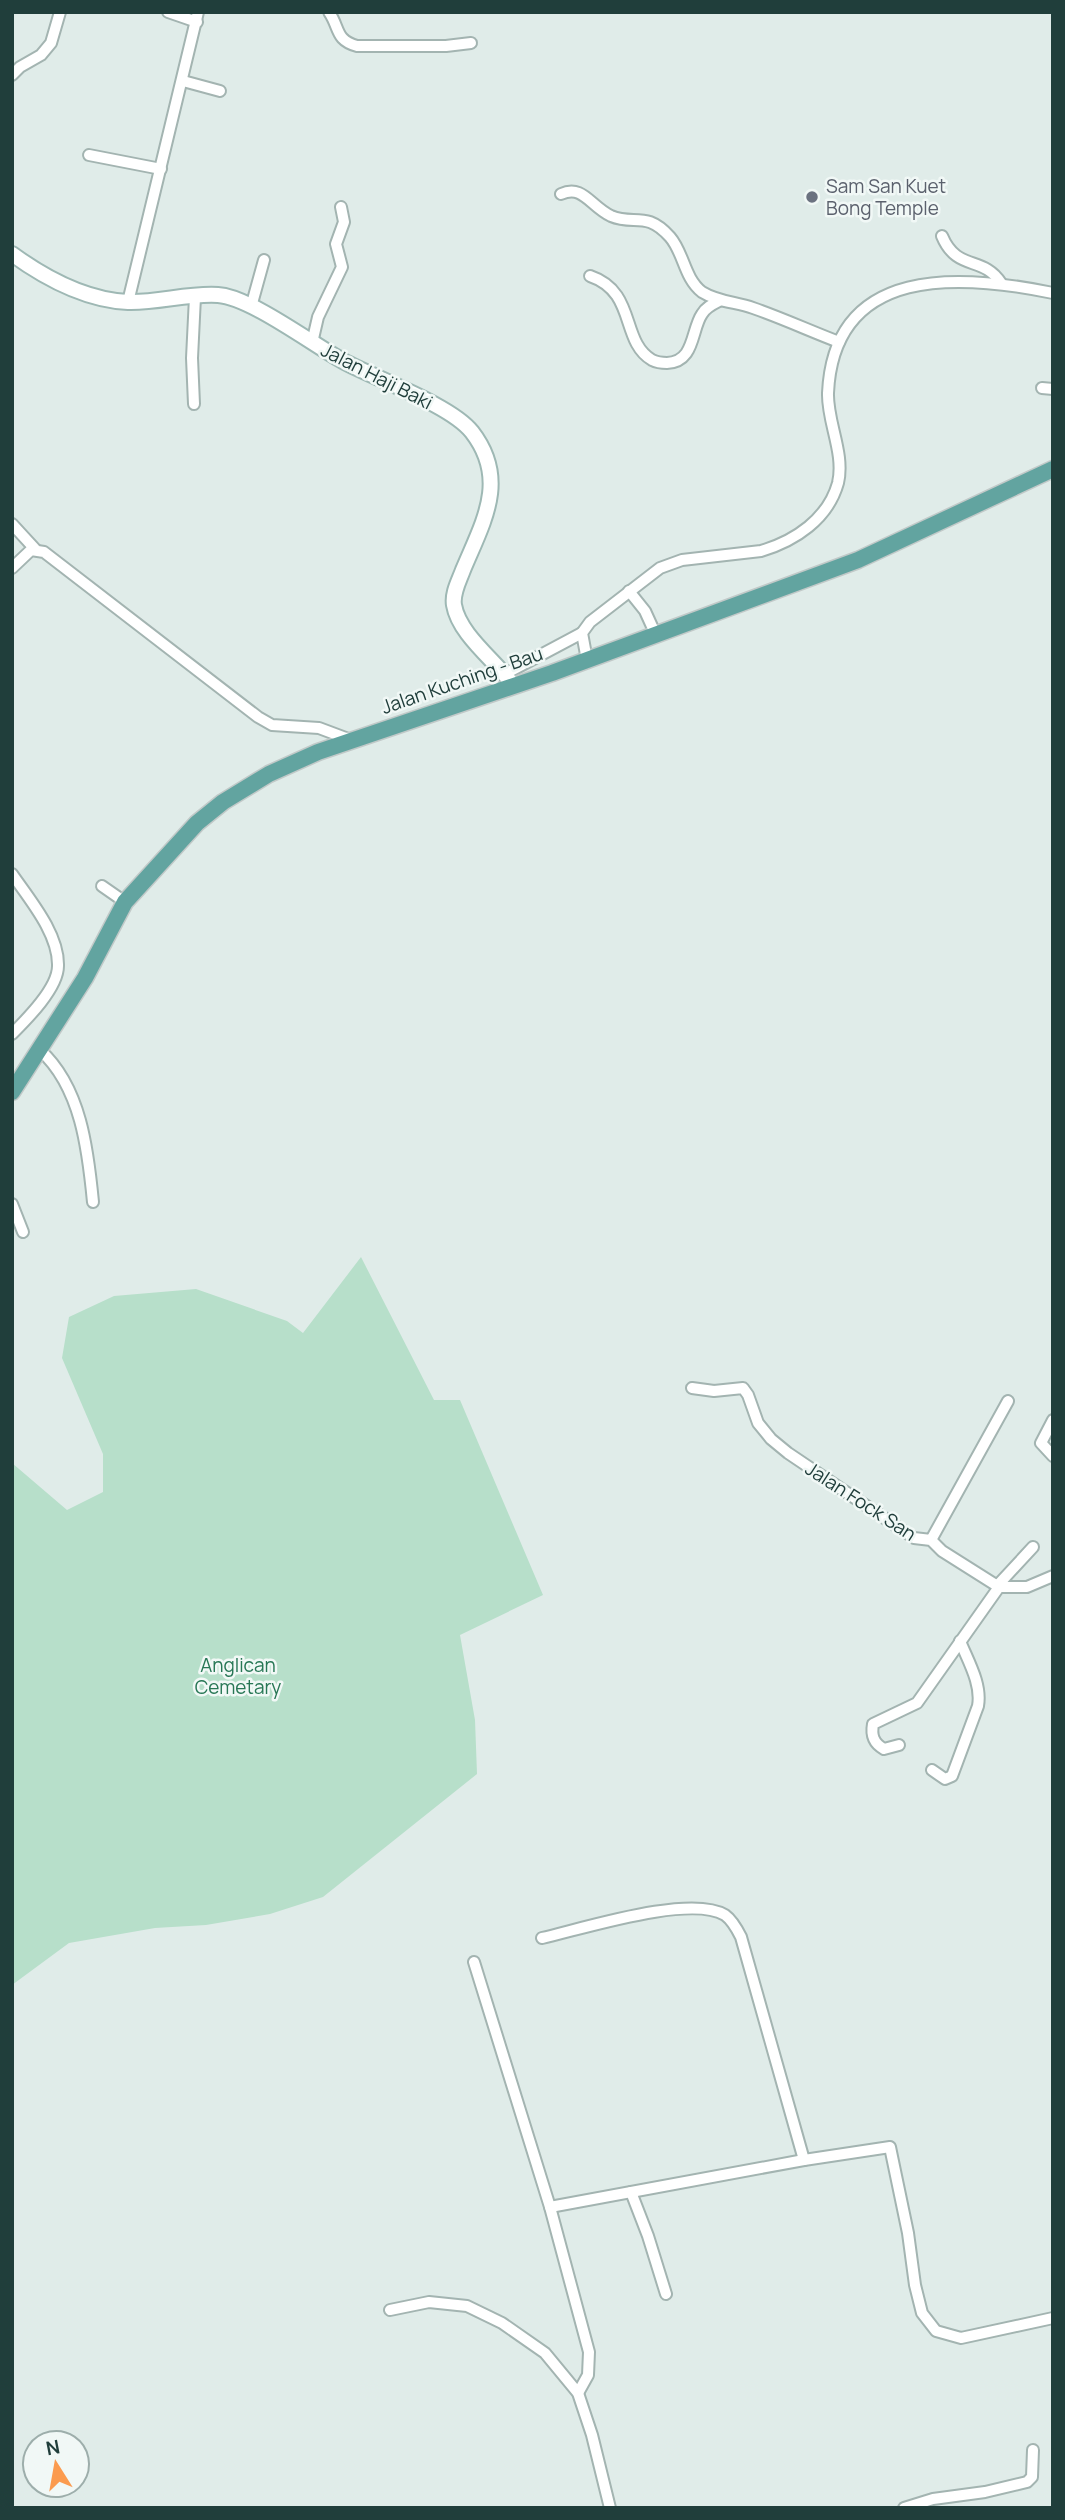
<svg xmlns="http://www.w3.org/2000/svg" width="1065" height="2520" viewBox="0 0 1065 2520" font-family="Manrope,sans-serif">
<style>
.green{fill:#b7dfca}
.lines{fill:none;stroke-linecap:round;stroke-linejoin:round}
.street-casing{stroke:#a3b4b1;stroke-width:14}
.secondary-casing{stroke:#9eb8b4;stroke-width:18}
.primary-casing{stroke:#c1c9c8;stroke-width:19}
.street{stroke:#fff;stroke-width:10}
.secondary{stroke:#fff;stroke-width:14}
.primary{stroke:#62a4a0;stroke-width:16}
.worship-dot{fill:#6b7280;stroke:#f1f8f6;stroke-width:2.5}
.labels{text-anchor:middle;stroke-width:5;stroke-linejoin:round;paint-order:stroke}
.worship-label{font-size:19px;fill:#5b616d;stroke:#f1f8f6;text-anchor:start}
.street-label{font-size:19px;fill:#203e3b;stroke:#f1f8f6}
.park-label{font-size:19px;fill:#277755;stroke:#f1f8f6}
</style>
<rect width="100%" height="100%" fill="#e0ece9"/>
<path class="green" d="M361,1257L434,1400H460L543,1595L460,1635L475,1720L477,1774L323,1897L270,1914L206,1925L155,1928L69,1943L12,1985V1463L67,1510L103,1492V1454L62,1358L69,1317L114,1296L196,1289L287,1321L303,1333Z"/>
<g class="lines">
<g class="street-casing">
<g id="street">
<path d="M168,12L197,22"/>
<path d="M329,12C340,28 335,40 357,46H446L471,43"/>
<path d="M12,75L20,67L41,55L51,43L60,12"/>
<path d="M183,81L220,91"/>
<path d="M89,155L161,169"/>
<path d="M561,194C583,184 590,206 611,216C634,226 646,210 670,237C684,253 684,278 702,292C718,302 736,302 753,308C782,318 810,331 839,342"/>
<path d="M942,236C957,272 983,255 1001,283"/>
<path d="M590,276C637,292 620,341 652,360C656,362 662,363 667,363C695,362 691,330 702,314C706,307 713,304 719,301"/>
<path d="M128,302L198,12"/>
<path d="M251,307L264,260"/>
<path d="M312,343L318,317L342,267L336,244L344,222L341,207"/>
<path d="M1042,388L1053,389"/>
<path d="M194,404L192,358L195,297"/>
<path d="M12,524L35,549"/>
<path d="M12,568L31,550L44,552L258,717L272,725L319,728L351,740"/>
<path d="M629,591L645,611L655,633"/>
<path d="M587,660L582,633L590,622L660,568L682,560L761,551C795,541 828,519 838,483C845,453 827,422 828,393C834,264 961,274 1053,293"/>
<path d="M505,674L582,633"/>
<path d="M12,874C30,900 59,934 58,966C58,988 27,1019 12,1034"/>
<path d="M102,886L125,902"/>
<path d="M40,1050C81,1087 88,1150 93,1202"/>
<path d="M12,1204L23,1232"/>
<path d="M692,1388L714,1391L743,1388L748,1395L758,1423L771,1439L788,1453L914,1538L931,1540L942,1551L999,1587H1027L1053,1576"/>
<path d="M1053,1420L1041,1443L1053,1456"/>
<path d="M931,1540L1008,1401"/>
<path d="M997,1586L1033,1547"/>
<path d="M899,1745L884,1749C873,1743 871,1735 873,1724L917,1703L999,1587"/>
<path d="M932,1770L945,1779L952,1776L978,1706C982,1684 968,1661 960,1641"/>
<path d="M542,1938C582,1929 690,1894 725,1915C732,1920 737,1929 741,1937L804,2160"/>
<path d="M474,1962L550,2207L589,2352L588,2375L578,2393"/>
<path d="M631,2192L648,2236L666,2294"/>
<path d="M550,2207L804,2160L890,2147L908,2233L915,2285L922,2313L936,2331L961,2338L1053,2318"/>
<path d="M390,2310L429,2302L467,2306L502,2323L545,2353L578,2393L592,2435L610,2508"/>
<path d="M904,2508L933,2499L985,2492L1027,2482L1032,2477L1033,2450"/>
</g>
</g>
<g class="secondary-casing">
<path id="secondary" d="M12,254C45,278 86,300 128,302C158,303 188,293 218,295C250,297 312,344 343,361C376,379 451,405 472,432C509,480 483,522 463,570C459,581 452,593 454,605C459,635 497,662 513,685"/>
</g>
<g class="primary-casing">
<path id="primary" d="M12,1092L85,978L125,902L197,823L223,802L269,774L318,752L552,673L858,560L1053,469"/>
</g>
<use href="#street" class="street"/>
<use href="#secondary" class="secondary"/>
<use href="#primary" class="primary"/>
</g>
<circle class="worship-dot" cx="812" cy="197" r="7"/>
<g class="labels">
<g class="worship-label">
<text x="826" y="193">Sam San Kuet<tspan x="826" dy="22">Bong Temple</tspan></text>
</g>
<g class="street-label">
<text transform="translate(377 376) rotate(27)" y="7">Jalan Haji Baki</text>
<text transform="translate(462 680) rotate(-19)" y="7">Jalan Kuching - Bau</text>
<text transform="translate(861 1501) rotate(33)" y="7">Jalan Fock San</text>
</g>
<g class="park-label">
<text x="238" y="1672">Anglican<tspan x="238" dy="22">Cemetary</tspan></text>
</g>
</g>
<rect width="1065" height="2520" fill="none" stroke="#203e3b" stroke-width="28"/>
<g transform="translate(56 2464) rotate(349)"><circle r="33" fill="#f1f8f6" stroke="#9daeab" stroke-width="2"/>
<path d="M0-5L12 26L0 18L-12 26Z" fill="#fb9b4f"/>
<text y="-10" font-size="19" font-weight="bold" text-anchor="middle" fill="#203e3b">N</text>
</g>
</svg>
